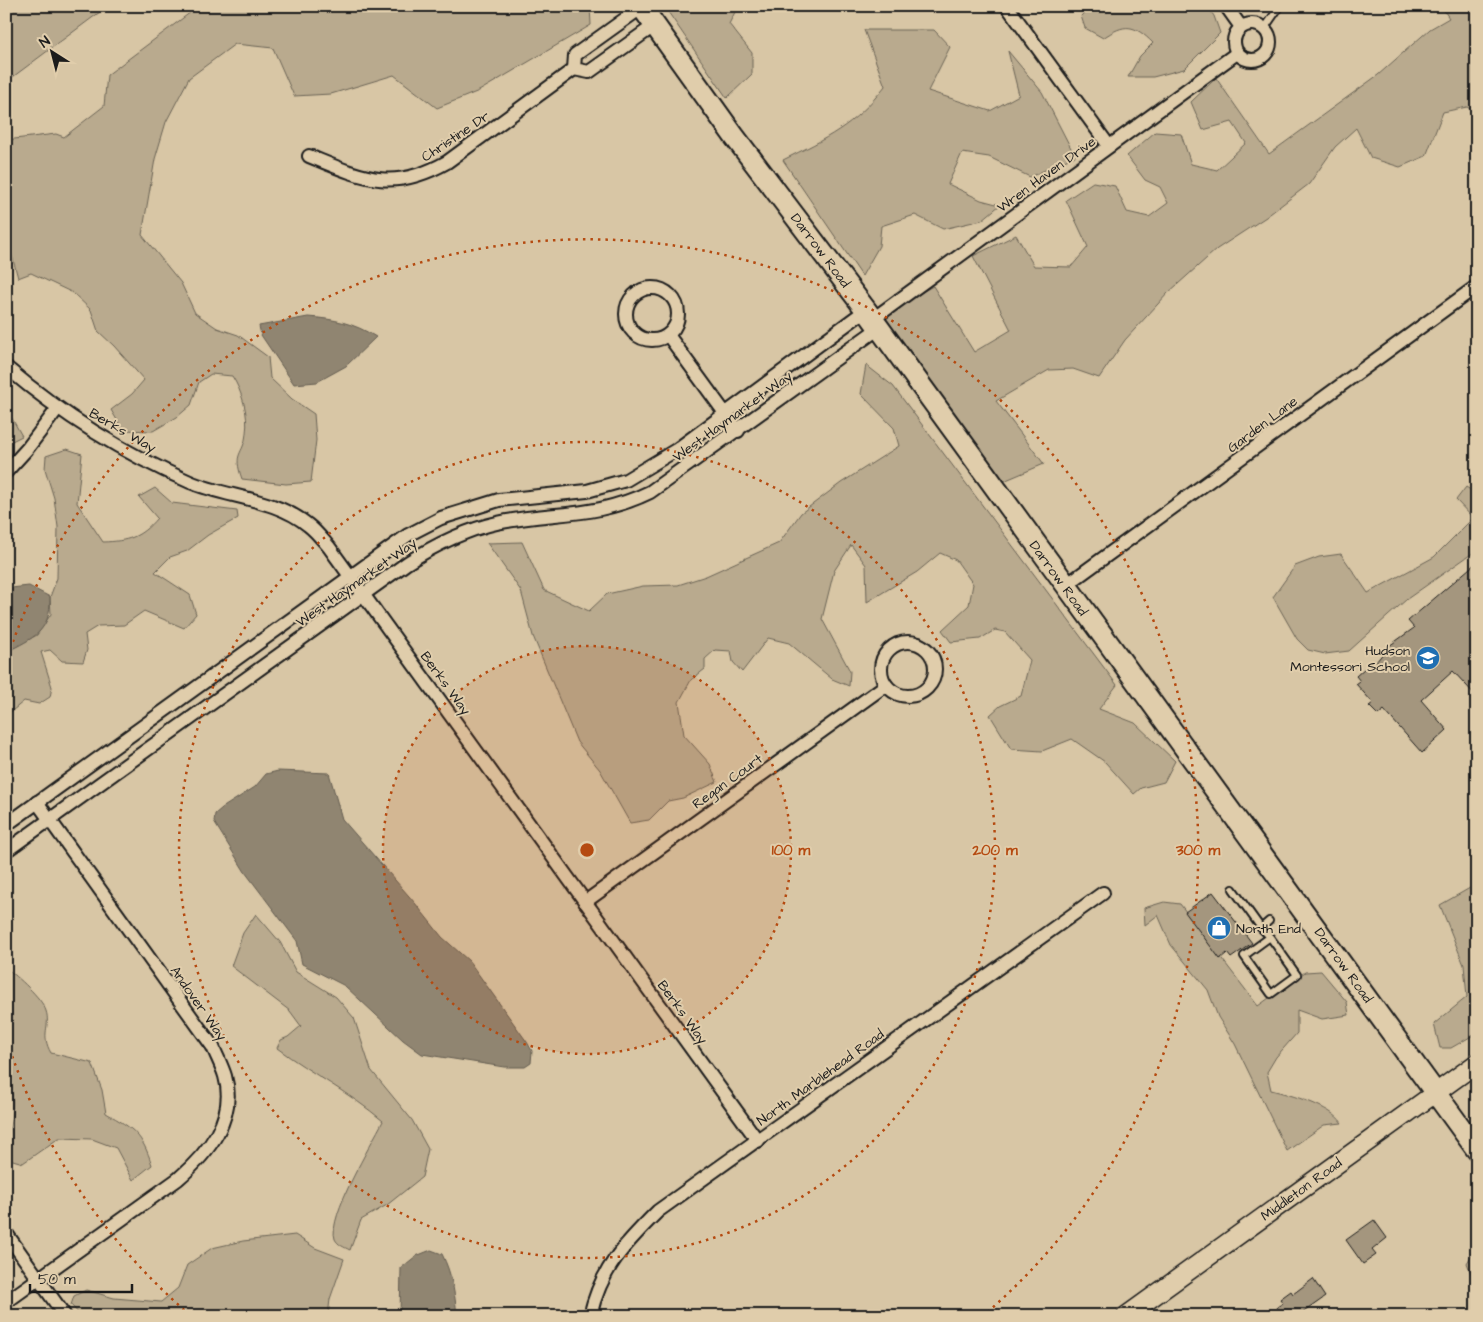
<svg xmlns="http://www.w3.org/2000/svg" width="1483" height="1322" viewBox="0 0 1483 1322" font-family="'Architects Daughter',sans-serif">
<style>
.green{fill:#b9aa8e;stroke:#6a6355}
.water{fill:#908571;stroke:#625b4f}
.building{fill:#a4967e;stroke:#1c1c1c}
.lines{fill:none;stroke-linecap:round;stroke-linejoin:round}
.lane-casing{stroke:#1c1c1c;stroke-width:10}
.street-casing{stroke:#1c1c1c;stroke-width:16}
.secondary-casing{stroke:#1c1c1c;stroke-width:21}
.primary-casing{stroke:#1c1c1c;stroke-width:24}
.lane{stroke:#e0cdab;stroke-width:6}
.street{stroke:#e0cdab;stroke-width:12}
.secondary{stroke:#e0cdab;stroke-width:18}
.primary{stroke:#e0cdab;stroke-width:20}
.ring{fill:none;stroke:#b54a10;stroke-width:2.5;stroke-dasharray:2.5 5}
.labels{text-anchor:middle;stroke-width:4;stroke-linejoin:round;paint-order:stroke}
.street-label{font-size:14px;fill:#1c1c1c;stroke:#e0cdab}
.poi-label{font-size:14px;fill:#1c1c1c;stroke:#e0cdab;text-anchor:end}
.centre{fill:#b54a10;stroke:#e0cdab;stroke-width:2.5}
.ring-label{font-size:15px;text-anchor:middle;font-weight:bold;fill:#b54a10;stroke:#e0cdab;stroke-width:4;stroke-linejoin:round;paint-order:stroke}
</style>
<rect width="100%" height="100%" fill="#d8c6a5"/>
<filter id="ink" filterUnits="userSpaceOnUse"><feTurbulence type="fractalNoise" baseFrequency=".02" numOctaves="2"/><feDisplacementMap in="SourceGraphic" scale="10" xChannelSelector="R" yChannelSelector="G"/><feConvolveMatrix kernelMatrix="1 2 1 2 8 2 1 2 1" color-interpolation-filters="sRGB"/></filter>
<g filter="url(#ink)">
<g class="green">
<path d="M6,6H108L6,82Z"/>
<path d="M199,6H590L591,25L479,91L437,108L394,75L331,94L294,96L273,48L235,44L189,78L166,122L155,159L142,235L181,283L195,313L217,328L238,335L268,357L270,378L292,399L314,414L316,440L311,482L286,484L242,479C232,451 244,456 246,433C249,415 242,391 232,376L211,374L199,382L191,405L177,417L153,431L123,430L111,410L132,394L144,380L114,346L98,331L91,310L73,293L31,273L18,278L6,233V140L56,134L64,137L104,106L107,75Z"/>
<path d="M664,6H738L729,24L752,53V74L727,98Z"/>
<path d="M1090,6H1207L1214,16L1220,33L1184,69L1153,77H1128L1140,56L1153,43C1134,24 1125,23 1103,38L1085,28L1081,16Z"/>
<path d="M1441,6H1477V113L1467,107L1443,112L1426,156L1400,167L1371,158L1356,128L1335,147L1309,184L1266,217L1217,249L1168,293L1125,340L1099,378L1073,369L1049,370L996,401L1044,464L992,486L873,319L933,286L974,352L1011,330L973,256L1016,235L1034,266L1071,267L1088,247L1066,200L1093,182L1115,186L1127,212L1149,217L1168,203L1160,187L1145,180L1127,156L1155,132L1181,134L1191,164L1217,170L1246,143L1232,122L1203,130L1191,102L1216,78L1269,154L1378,75L1430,29L1449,18Z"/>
<path d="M864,30H934L950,47L928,91L990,111L1019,95L1008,51L1042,92L1075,156L1030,177L989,157L962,153L948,184L981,200L1000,205L982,220L943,229L915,215L881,226L879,246L862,276L783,160C827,138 854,126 885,86Z"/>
<path d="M866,365L893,386L1117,685L1099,709L1135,723L1175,761L1164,782L1141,788L1134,794L1105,762L1072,739L1042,751L1011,749L990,715L1000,706L1021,696L1030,660L1005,632L995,630L980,639L951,642L942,630L969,605L973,584L956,560L940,553L917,572L867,602L866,565L851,545L834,571L822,619L850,671L849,686L832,679L789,643L768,638L742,672L733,662L731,651L715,650L705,659V669L691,680L679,702L684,735L710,764L717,782L683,798L668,801L649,820L630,823L600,770L577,742L533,636L521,591L487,543L522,542L544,590L589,611L607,594L643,586L678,585L706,576L779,543L801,513L841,483L899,446L894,428L861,394Z"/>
<path d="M6,408L22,436L8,443H6Z"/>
<path d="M67,449L82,454L77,503L103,542C128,541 140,538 157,518L139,497L155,488L172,503L237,511L238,518L208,535L187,551L170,557L155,572L190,595L196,614L184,628L144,611L124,625L98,626L85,634L87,650L83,662L62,661L50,650L41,652L52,687L50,697L39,704L24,701L6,716V652L37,635L51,614L50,597L57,578L58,527L54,498L45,469L46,456Z"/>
<path d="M1466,487L1477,494V550L1407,599L1349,651L1325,654L1308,650L1297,639L1273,597L1295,566L1319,557L1341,554L1368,593L1434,557L1473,518L1456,500Z"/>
<path d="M1477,884V1033L1451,1048H1440L1434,1024L1467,997L1464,965L1440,905Z"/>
<path d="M1164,902L1180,904L1258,1006L1305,972L1321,971L1347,1002L1349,1015L1322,1019L1297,1010V1033L1276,1057L1267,1072L1271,1090C1291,1095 1331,1106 1342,1123L1324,1125L1287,1151L1235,1044L1218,1017L1208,990L1171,945L1158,915L1145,925L1144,908Z"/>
<path d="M256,914L280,942L296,972L336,997L354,1018L371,1070L412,1120L428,1149L422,1177L387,1205L361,1220L350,1250C344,1247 338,1245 335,1239C327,1217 372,1143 383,1121C350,1093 312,1074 277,1048L281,1040L288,1037L301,1026L290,1011L231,966L243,933Z"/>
<path d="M6,968C17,976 42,998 46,1011C51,1026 40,1034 51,1053L92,1063L102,1090L106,1113C134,1129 142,1134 152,1165L133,1180L116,1148L92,1139L59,1138L23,1163L6,1158C6,1125 21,1108 6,1075Z"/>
<path d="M295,1235L315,1248L344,1259L330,1299L328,1316H239L199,1312L201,1316H81L71,1305L74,1296L86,1290L114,1298L161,1302L178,1288L187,1265L212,1248L243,1241Z"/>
<path d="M1477,1246V1289L1467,1263Z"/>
</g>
<g class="water">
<path d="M308,317C334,319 354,323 376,337L346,366L317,382L294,384L261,335L259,326Z"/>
<path d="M29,586L50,597C51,631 34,638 6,652V592L11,588Z"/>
<path d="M278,771L329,773L342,819L415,903L442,937L469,961L527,1042L532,1051L531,1063L525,1067H504L422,1054L403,1040L345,986L302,964L297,941L245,872L214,822L215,814L222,808L255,787L266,774Z"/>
<path d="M431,1250L442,1254C452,1274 455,1294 457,1316H400L401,1268L416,1256Z"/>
</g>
<g class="building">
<path d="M1477,562V697L1453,671L1421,700L1447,730L1422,753L1384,710L1378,715L1369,706L1373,703L1356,684L1360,681L1356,676L1374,660L1376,662L1389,646L1414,628L1408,621Z"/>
<path d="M1213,892L1252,943L1231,958L1227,953L1220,959L1185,912Z"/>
<path d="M1374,1220L1387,1238L1372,1250L1376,1255L1363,1264L1346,1240Z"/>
<path d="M1313,1279L1325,1297L1298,1316H1283L1277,1307L1283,1303L1280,1299L1291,1291L1293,1294Z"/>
</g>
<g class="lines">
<g class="lane-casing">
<g id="lane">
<path d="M1264,29L1280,6"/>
<path d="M1233,889L1261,928L1269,921"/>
<path d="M1261,928L1270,937L1297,975L1271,994L1244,956L1270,937"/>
</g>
</g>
<g class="street-casing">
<g id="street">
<path d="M1007,6L1109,146"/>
<path d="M1226,6L1241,27"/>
<path d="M642,7L575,55L574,69L589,72L655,25"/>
<circle cx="1252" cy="42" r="18"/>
<path d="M309,156C363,178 392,193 447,162L574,69"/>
<circle cx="652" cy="314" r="26"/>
<path d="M873,319L1237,53"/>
<path d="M668,335L738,431"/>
<path d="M6,367C61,414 123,453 190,482C228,498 275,498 308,525C316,531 322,539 329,547L758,1141"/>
<path d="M6,472L27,449L58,408"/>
<path d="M1065,586L1477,286"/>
<circle cx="908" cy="669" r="27"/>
<path d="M6,825L408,535L441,518L499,500L587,491L626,480L676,450L866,310"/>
<path d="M6,851L407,563C435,545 465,530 497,523C553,511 595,519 650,492L879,328"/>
<path d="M585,902L886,685"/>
<path d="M6,1233L65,1316"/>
<path d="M6,1302L178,1179C208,1153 237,1118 225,1076C222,1066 217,1057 213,1047L37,802"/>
<path d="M590,1316C601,1268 625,1244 658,1211L1103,893"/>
</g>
</g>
<g class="secondary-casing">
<path id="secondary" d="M1126,1316L1477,1063"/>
</g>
<g class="primary-casing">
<path id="primary" d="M641,6L734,136L866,310L1477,1150"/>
</g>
<use href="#lane" class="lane"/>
<use href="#street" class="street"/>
<use href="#secondary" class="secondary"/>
<use href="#primary" class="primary"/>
</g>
</g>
<circle cx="587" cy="850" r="204" fill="#b54a10" fill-opacity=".12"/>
<g class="ring">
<circle cx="587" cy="850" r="204"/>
<circle cx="587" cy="850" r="408"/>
<path d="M190 1315A611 611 0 0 1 8 1044M8 656A611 611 0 1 1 984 1315"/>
</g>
<defs>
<g id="school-disc" transform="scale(1.25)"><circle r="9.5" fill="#1f6fb2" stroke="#e0cdab"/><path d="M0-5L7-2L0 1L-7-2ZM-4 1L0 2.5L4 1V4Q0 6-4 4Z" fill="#fff"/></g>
<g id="shop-disc" transform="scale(1.25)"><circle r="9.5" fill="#1f6fb2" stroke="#e0cdab"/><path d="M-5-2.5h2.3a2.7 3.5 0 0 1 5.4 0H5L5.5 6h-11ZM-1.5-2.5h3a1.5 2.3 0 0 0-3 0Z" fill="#fff"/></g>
</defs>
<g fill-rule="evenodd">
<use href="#school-disc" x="1428" y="658"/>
<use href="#shop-disc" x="1219" y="928"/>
</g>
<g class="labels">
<g class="street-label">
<text transform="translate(455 136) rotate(-34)" y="5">Christine Dr</text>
<text transform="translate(1046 174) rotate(-36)" y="5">Wren Haven Drive</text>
<text transform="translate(821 250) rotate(53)" y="5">Darrow Road</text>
<text transform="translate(732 416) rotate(-36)" y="5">West Haymarket Way</text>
<text transform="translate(1262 424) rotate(-37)" y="5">Garden Lane</text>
<text transform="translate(123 430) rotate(30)" y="5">Berks Way</text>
<text transform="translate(1059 578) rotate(54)" y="5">Darrow Road</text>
<text transform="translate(356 582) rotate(-35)" y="5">West Haymarket Way</text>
<text transform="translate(446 683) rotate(54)" y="5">Berks Way</text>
<text transform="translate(727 781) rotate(-36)" y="5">Regan Court</text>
<text transform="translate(1344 965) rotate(54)" y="5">Darrow Road</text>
<text transform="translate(199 1003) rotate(55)" y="5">Andover Way</text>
<text transform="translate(683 1012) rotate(54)" y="5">Berks Way</text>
<text transform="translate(820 1077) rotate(-36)" y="5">North Marblehead Road</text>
<text transform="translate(1301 1189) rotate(-36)" y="5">Middleton Road</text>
</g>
<g class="poi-label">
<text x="1410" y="655">Hudson<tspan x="1410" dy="16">Montessori School</tspan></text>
<text x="1236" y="933" text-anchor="start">North End</text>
</g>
</g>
<circle cx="587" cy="850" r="8" class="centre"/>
<g class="ring-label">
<text x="791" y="855">100 m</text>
<text x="995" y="855">200 m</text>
<text x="1198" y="855">300 m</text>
</g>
<rect width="1483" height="1322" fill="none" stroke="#e0cdab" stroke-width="25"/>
<rect x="12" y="12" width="1458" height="1297" fill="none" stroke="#1c1c1c" stroke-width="2" filter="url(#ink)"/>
<g transform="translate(52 52) rotate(324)" stroke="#e0cdab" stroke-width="4" paint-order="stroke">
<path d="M0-4L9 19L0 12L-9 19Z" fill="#1c1c1c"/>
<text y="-8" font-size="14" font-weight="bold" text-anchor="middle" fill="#1c1c1c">N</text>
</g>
<path d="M30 1284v8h102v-8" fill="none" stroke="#1c1c1c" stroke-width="2.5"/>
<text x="38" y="1284" font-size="15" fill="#1c1c1c" stroke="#e0cdab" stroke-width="4" paint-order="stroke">50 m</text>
</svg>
